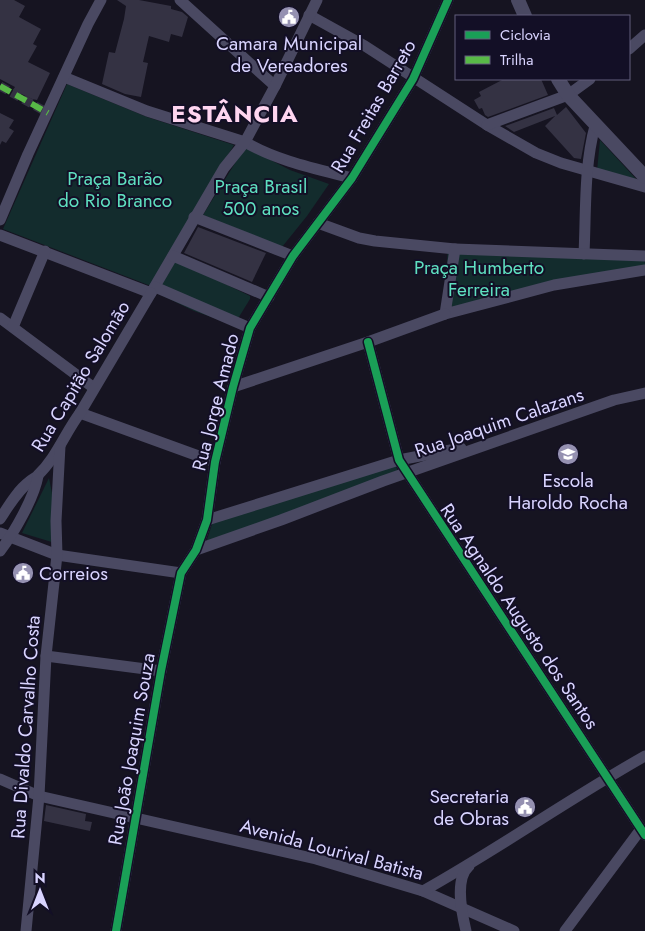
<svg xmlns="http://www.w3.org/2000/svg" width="645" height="931" viewBox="0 0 645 931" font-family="Jost,sans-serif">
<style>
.green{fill:#132c2d}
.building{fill:#343243}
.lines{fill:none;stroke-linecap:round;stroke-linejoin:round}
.pedestrian-tunnel{stroke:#333142;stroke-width:9;stroke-dasharray:9 4.5;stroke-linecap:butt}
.minor{stroke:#4a4962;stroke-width:11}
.tertiary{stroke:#4a4962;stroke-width:14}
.quiet{stroke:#58b947;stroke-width:6;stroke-dasharray:12 6;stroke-linecap:butt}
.cycleway-casing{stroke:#130f26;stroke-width:11}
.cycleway{stroke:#1a9f57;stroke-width:8}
.labels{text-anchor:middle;stroke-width:4;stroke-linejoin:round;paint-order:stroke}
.poi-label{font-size:19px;fill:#d9d4ff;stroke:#130f26}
.street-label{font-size:19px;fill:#d9d4ff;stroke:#130f26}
.park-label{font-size:19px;fill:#5fe0c0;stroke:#130f26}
.district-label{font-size:24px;font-weight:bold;letter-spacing:1px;fill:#ffd6f0;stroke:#130f26}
</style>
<rect width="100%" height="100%" fill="#161421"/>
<g class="green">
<path d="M67,84L147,117L234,145L191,215L151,286L3,229Z"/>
<path d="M600,140L637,180L597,171Z"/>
<path d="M245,147L290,170L329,184L307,216L282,247L203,215Z"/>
<path d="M448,246L642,256L645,263V268L444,315Z"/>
<path d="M176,260L250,296V299L234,325L194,311L157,293Z"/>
<path d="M395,465L399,473L206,543L213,521Z"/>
<path d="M49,478L59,529L55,543L22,533Z"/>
</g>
<g class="building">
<path d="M0,0H14L25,6L19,17L41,29L33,44L37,46L28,62L50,73L37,100L32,99L13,90L15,87L0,79Z"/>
<path d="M117,0H139L171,6V9L182,12L188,17L182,37L171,34L169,42L149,36L143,62L148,63L141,97L125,94L102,84L109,52L115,53L124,19L126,6Z"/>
<path d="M504,79H541L548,95L488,117L485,115L482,108L479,109L474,100L481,96L479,92Z"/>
<path d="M566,107L586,133L581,159L574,158L545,126L555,116L514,132L505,126L554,108L557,115Z"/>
<path d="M0,113L14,120L9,128L14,131L6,143L2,141L0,145Z"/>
<path d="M198,227L266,253L252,282L184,253Z"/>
<path d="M46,805L86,814L85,821L92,822L90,831L44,821Z"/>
</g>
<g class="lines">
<path class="pedestrian-tunnel" d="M0,86L48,113"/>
<g class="minor">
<path d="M180,0L275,86"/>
<path d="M309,15L365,46L487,125L536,153L561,163L645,187"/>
<path d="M629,49L645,35"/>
<path d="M64,77L147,111L245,142C277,161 317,169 352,178"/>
<path d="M487,125L568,95L590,79"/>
<path d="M194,217L293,256"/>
<path d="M0,220L28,154L88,24L101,0"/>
<path d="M318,223L359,238L375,241L455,249"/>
<path d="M0,235L151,293L224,168L245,142L275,86L317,0"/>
<path d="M584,254C586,212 584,166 595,126"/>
<path d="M173,256L269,297"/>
<path d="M645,256L455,249L445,314L554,285L645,270"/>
<path d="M155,287L250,328"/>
<path d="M0,318L94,388"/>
<path d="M13,327L45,251"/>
<path d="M368,342L399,460L645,835"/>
<path d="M233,387L368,342L445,314"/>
<path d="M80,413L215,462"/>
<path d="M0,519C8,507 17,491 29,482C32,479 36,478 38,475C56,458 65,433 80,413L151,293"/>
<path d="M207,520L399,460L461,448"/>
<path d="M0,533L57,555L181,573"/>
<path d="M196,550L281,520L383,481L614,400L645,393"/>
<path d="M0,551C14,533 34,498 38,476"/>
<path d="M46,656L161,671"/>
<path d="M0,779L39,796L316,859L423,891L514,931"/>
<path d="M423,891C498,849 569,799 645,756"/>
<path d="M26,931L39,796L46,656L57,555L56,521L60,446"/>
<path d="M116,931L161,671L181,573L196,550L207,520L215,462L233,387L250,328L293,256L352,178L413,79L448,0"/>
<path d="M466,931C462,914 454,879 469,866"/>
<path d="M565,931L641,829"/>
</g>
<g class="tertiary">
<path d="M518,0L525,16"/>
<path d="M558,79L568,95L645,177"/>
</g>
<path class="quiet" d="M0,86L48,113"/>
<g class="cycleway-casing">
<g id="cycleway">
<path d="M368,342L399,460L645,835"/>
<path d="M116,931L161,671L181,573L196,550L207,520L215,462L233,387L250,328L293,256L352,178L413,79L448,0"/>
</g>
</g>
<use href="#cycleway" class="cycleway"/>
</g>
<defs>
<g id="civic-disc" transform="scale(1.125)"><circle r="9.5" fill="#9591b1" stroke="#130f26"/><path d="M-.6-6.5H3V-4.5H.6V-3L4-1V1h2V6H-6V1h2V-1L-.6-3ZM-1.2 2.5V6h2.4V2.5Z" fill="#fff"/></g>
<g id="school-disc" transform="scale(1.125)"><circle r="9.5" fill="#9591b1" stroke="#130f26"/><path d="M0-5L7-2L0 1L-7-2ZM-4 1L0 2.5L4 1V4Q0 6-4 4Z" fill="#fff"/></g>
</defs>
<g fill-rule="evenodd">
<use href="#civic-disc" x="289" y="17"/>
<use href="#school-disc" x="568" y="454"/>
<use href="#civic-disc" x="23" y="573"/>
<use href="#civic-disc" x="525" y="807"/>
</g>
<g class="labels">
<g class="poi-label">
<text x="289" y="50">Camara Municipal<tspan x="289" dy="22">de Vereadores</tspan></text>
<text x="568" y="487">Escola<tspan x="568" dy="22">Haroldo Rocha</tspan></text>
<text x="39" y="580" text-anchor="start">Correios</text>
<text x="509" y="803" text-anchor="end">Secretaria<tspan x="509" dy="22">de Obras</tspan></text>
</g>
<g class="street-label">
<text transform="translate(373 106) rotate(-60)" y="7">Rua Freitas Barreto</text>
<text transform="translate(80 376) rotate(-59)" y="7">Rua Capitão Salomão</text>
<text transform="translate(215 402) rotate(-76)" y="7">Rua Jorge Amado</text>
<text transform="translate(499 422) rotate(-19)" y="7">Rua Joaquim Calazans</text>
<text transform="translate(520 616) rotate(56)" y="7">Rua Agnaldo Augusto dos Santos</text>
<text transform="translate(25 727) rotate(-86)" y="7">Rua Divaldo Carvalho Costa</text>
<text transform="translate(131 749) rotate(-80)" y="7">Rua João Joaquim Souza</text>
<text transform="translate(332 849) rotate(15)" y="7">Avenida Lourival Batista</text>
</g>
<g class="park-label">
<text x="115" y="185">Praça Barão<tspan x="115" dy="22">do Rio Branco</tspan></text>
<text x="261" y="193">Praça Brasil<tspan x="261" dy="22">500 anos</tspan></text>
<text x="479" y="274">Praça Humberto<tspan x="479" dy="22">Ferreira</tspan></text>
</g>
<g class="district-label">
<text x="235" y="122">ESTÂNCIA</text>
</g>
</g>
<rect x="455" y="15" width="175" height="65" fill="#130f26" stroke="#625e7d"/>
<rect x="465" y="31" width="25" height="8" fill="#1a9f57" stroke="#625e7d"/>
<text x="500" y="40" font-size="15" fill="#d9d4ff">Ciclovia</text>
<rect x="465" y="56" width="25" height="8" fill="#58b947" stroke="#625e7d"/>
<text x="500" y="65" font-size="15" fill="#d9d4ff">Trilha</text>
<g transform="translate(40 891)" stroke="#130f26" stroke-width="4" paint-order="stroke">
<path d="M0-4L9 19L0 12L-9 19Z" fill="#d9d4ff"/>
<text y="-8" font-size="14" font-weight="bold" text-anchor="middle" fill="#d9d4ff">N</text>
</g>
</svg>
